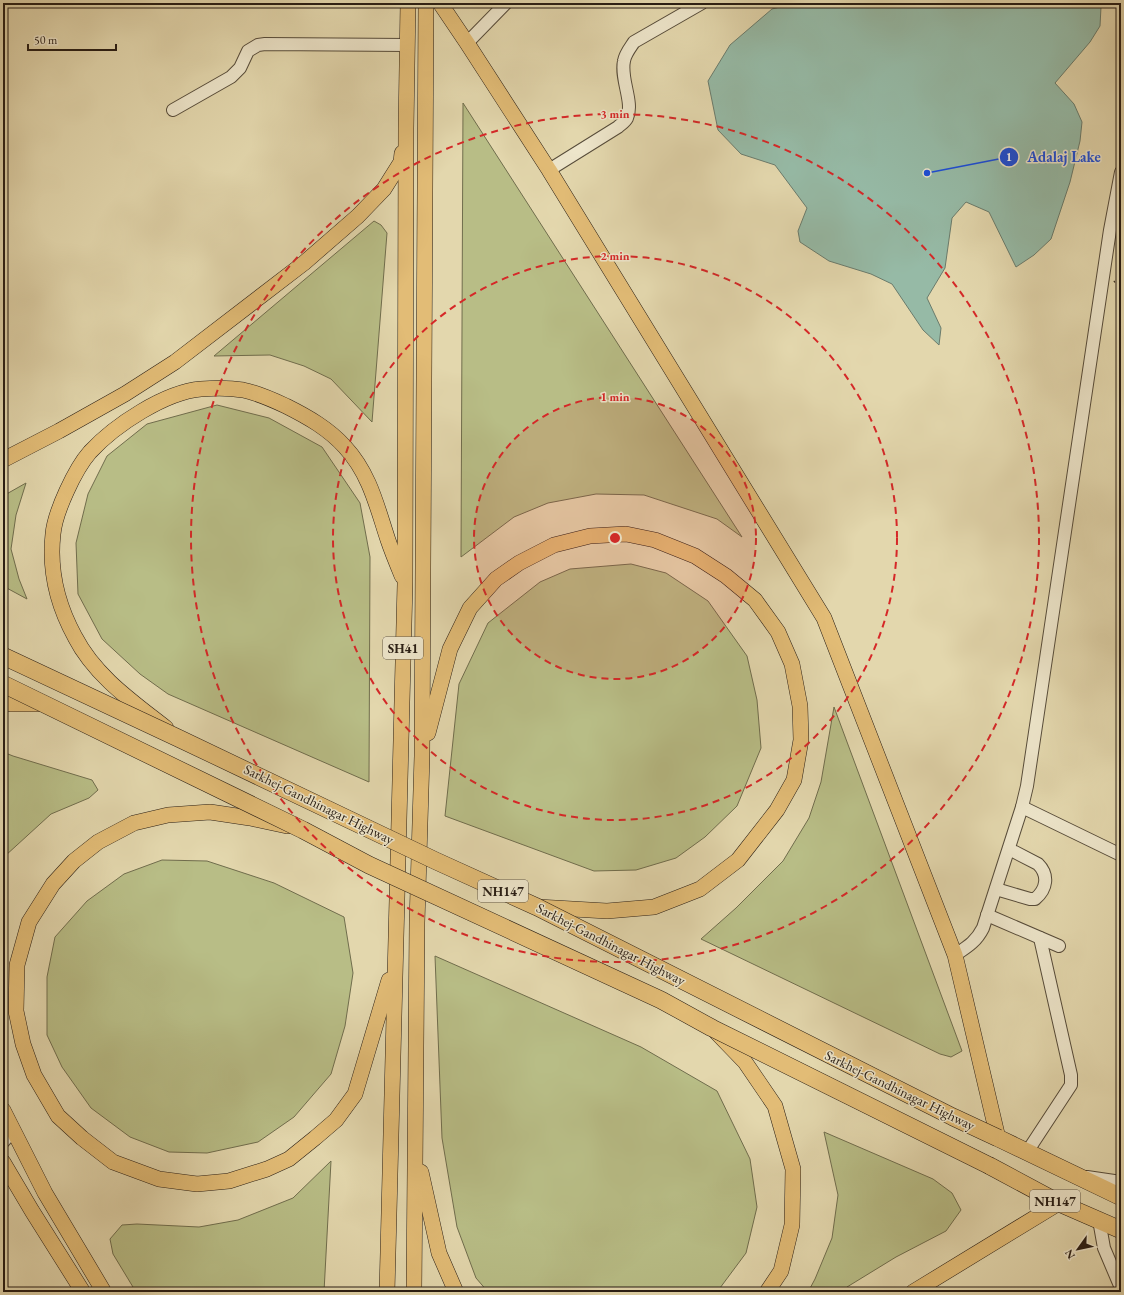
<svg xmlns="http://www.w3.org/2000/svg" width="1124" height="1295" viewBox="0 0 1124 1295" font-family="'EB Garamond',serif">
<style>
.green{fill:#b8bd86;stroke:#706d4d}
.water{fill:#96baa6;stroke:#6a7b6c}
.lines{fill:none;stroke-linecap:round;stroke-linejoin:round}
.minor-casing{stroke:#574c3a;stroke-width:14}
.major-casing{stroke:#281d14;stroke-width:16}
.highway-casing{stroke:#281d14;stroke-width:18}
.path{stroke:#281d14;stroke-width:2;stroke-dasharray:1 2;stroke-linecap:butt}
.minor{stroke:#ede5ca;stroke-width:12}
.major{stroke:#e2bc76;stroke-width:15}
.highway{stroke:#e2bc76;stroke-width:17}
.highway-bridge-casing{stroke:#281d14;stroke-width:18;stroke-linecap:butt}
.highway-bridge{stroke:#e2bc76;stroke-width:17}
.ring{fill:none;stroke:#d62828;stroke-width:2;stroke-dasharray:7 5}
.labels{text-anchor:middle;stroke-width:3;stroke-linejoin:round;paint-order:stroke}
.shield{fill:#ede5ca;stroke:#63594b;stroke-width:1}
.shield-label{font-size:13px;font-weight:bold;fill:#281d14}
.street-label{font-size:14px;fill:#281d14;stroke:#ede5ca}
.centre{fill:#d62828;stroke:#ede5ca;stroke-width:2}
.ring-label{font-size:12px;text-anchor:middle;font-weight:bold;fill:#d62828;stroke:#ede5ca;stroke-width:3;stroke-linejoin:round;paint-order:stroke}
.leader{fill:none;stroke:#1d4ed8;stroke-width:1.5}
.callout-dot{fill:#1d4ed8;stroke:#ede5ca;stroke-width:1.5}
.mark-label{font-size:12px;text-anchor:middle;font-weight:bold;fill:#fff}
.callout-label{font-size:15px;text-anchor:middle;font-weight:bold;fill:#1d4ed8;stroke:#ede5ca;stroke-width:3;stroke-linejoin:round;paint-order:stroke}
</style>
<rect width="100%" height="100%" fill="#e3d7ad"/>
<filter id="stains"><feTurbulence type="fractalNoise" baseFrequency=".005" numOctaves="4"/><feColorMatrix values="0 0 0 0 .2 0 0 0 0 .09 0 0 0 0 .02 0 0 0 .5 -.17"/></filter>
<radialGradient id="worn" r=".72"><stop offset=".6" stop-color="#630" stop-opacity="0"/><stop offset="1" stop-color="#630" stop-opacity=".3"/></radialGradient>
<g class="green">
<path d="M463,103L742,537L717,519L644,495L596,494L548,503L514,517L461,557Z"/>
<path d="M374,221L381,225L387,233L372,422L331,379L304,366L270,355L214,356Z"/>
<path d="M217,405L269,418L322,447L360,503L370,557L369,782L168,694L140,674L102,639L78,594L76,543L88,494L107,456L147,424Z"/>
<path d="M26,483L16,515L11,549L19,579L27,599L3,586V496Z"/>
<path d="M631,564L666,573L708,601L747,656L757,700L761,748L737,806L705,837L676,858L636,870L594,871L445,816L459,684L488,623L540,582L570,569Z"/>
<path d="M834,707L962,1051L951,1057L940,1054L701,939L736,908L783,861L809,818L821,782Z"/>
<path d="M3,752L13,756L92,780L98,790L89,798L51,814L5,856L3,860Z"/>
<path d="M162,860L207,861L274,883L344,917L353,973L345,1026L331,1074L294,1117L258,1142L207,1153L169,1152L130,1137L91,1108L62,1067L47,1035V977L55,937L87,901L124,874Z"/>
<path d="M435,956L641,1047L717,1091L750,1159L757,1207L746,1253L717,1292H488L476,1278L457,1227L442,1138Z"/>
<path d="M824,1132L933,1179L952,1193L961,1210L946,1231L896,1257L847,1287L842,1292H808L815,1279L832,1238L838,1195Z"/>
<path d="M331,1161L324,1292H136L113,1254L110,1239L122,1225L137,1224L199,1227L238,1220L293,1198Z"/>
</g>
<path class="water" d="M795,3H1097L1101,7L1100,26L1090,42L1055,83L1074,104L1082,122L1080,141L1070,182L1051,239L1034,255L1016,267L989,212L966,202L952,218L945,268L927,298L941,328L939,345L923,330L892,284L871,274L829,261L800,242L798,231L807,208L775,165L741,154L718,130L708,81L730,45L772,9Z"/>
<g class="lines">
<g class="minor-casing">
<g id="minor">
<path d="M467,43L506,3"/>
<path d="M173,110L231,77L240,68L248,51L258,45L265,44L408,45"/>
<path d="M549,170L618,127C621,124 625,122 627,118C634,102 620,79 624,61C625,54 630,48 634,42L702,3"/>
<path d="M1022,807L1121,855"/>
<path d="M996,889L1030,899H1035C1047,889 1049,875 1038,864L1009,849"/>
<path d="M987,915L1059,946"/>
<path d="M955,955C967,947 976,942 983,928L1022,807L1027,786L1110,230L1121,172"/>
<path d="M3,1142L13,1131"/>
<path d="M1027,1152L1071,1085V1075L1040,938"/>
<path d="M1087,1177L1121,1182"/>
<path d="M1099,1220L1104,1248L1121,1288"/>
</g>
</g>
<g class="major-casing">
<g id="major">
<path d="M440,3L467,43L549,170L824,618L955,955L998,1138"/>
<path d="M3,460L59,431L125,394L175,362L304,263L358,216L384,189L401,162L402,153"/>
<path d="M3,702L11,704H42"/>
<path d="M166,728C133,702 95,676 75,637C58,606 49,570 53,534C55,512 75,469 90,452C115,425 165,392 201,389C214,388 231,388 243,390C258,393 273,400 286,406C308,417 329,429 345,447C370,474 377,507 388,540C392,552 397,564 402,576"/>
<path d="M428,733L450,649L470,608L496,579L519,563L554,545L590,536L626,534L655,540L695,556L726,576L755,600L778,632L792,664L800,706L801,740L794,780L777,810L738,860L700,889L654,907L607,911L538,907"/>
<path d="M287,826L250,818L210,812L168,815L134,823L98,842L74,861L53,884L29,922L17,965L16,1011L23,1044L34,1075L58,1116L82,1138L113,1162L159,1179L197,1184L229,1181L267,1169L289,1159L315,1138L336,1120L355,1094L389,980"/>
<path d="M716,1032L745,1062L775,1106L793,1169L792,1225L781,1271L767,1292"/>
<path d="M3,1110L45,1193L104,1292"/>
<path d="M3,1162L32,1211L83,1292"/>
<path d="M421,1172L439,1253L456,1292"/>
<path d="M387,1292L405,584L406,128L408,3"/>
<path d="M414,1292L417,923L422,756L426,3"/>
<path d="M913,1292L1059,1203"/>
</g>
</g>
<g class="highway-casing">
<g id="highway">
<path d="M998,1138L1121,1197"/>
<path d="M990,1166L1059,1203L1121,1230"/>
</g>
</g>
<path class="path" d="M1114,282L1121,277"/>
<use href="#minor" class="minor"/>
<use href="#major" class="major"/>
<use href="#highway" class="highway"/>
<g class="highway-bridge-casing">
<g id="highway-bridge">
<path d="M3,656L178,738L436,861L537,907L953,1117L998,1138"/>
<path d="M3,684L303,830L369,865L661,1000L712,1028L990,1166"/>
</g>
</g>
<use href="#highway-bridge" class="highway-bridge"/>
</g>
<circle cx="615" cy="538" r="141" fill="#d62828" fill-opacity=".12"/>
<g class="ring">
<circle cx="615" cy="538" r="141"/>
<circle cx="615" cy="538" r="282"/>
<circle cx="615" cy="538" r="424"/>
</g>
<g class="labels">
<g class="shield">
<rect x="383" y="637" width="40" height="22" rx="3"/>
<rect x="478" y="880" width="50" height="22" rx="3"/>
<rect x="1030" y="1190" width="50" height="22" rx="3"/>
</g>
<g class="shield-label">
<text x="403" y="653">SH41</text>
<text x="503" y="896">NH147</text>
<text x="1055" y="1206">NH147</text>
</g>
<g class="street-label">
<text transform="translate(319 804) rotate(26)" y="5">Sarkhej-Gandhinagar Highway</text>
<text transform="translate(611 944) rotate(27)" y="5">Sarkhej-Gandhinagar Highway</text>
<text transform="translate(900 1090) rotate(26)" y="5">Sarkhej-Gandhinagar Highway</text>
</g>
</g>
<circle cx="615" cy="538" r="6" class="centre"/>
<g class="ring-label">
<text x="615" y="118">3 min</text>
<text x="615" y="260">2 min</text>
<text x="615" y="401">1 min</text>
</g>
<path class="leader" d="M927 173L1009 157"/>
<g class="callout-dot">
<circle cx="927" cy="173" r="4"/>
<circle cx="1009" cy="157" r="10"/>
</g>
<g class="mark-label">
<text x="1009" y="161">1</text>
</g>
<g class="callout-label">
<text x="1064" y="162">Adalaj Lake</text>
</g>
<rect width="1124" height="1295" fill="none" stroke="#e3d7ad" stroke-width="16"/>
<rect x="4" y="4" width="1116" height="1287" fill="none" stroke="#281d14" stroke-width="2"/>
<rect x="8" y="8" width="1108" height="1279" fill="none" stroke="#281d14"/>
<g transform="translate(1078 1249) rotate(237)" stroke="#ede5ca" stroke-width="3" paint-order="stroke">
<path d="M0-3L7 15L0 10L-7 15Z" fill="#281d14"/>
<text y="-6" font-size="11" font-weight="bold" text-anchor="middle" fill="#281d14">N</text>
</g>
<path d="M28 44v6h88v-6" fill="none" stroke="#281d14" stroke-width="2"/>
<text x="34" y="44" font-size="12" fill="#281d14" stroke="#ede5ca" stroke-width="3" paint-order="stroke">50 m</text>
<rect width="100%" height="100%" filter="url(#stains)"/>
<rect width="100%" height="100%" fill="url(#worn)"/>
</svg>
